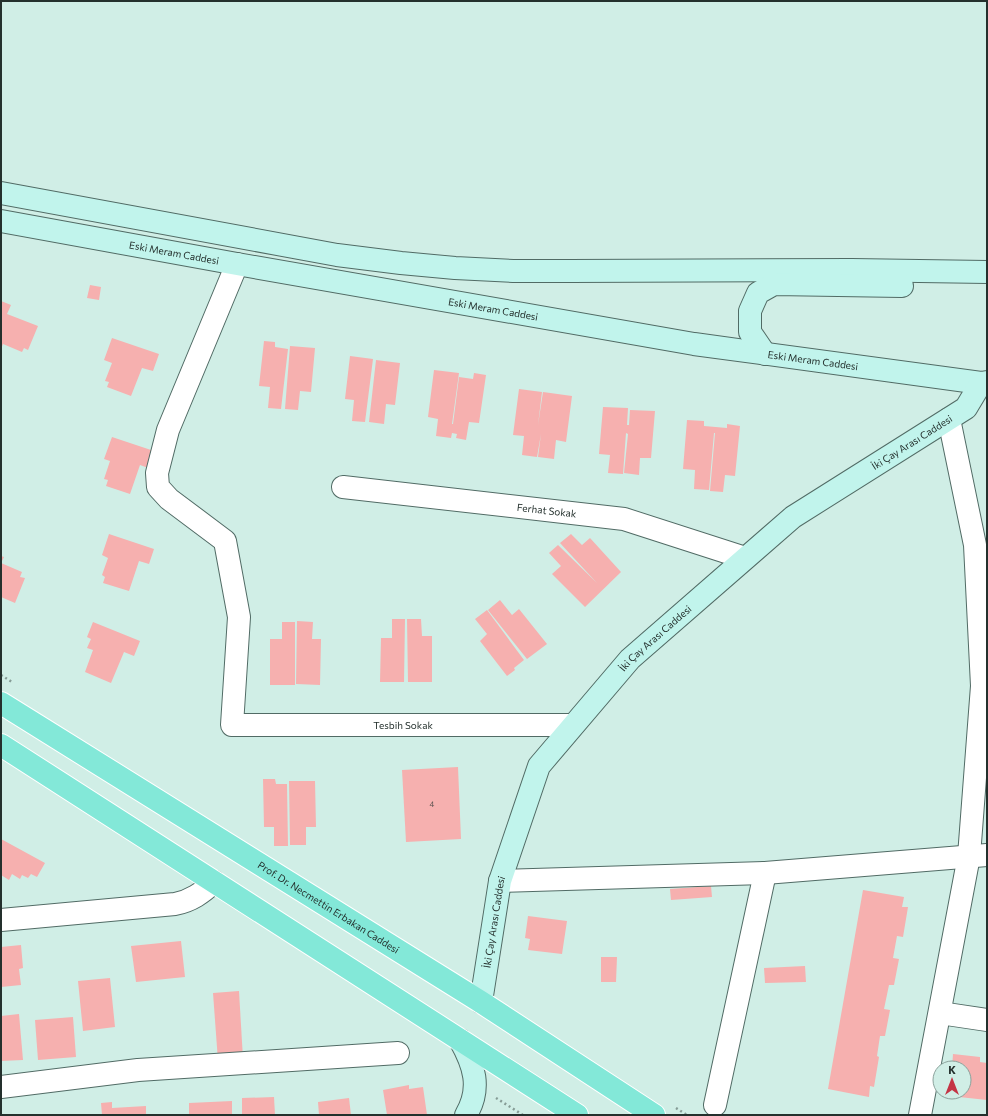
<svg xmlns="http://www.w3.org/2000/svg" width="988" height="1116" viewBox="0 0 988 1116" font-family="Commissioner,sans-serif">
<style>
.building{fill:#f6b0af}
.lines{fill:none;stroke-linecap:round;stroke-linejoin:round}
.street-casing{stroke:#516b65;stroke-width:24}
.secondary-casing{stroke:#516b65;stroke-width:24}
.primary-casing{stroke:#fff;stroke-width:24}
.path{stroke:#869c96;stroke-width:2.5;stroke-dasharray:2 3;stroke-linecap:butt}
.street{stroke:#fff;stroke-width:22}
.secondary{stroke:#c1f4ec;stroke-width:22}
.primary{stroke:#83e8d8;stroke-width:22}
.labels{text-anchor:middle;stroke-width:3.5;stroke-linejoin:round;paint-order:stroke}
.number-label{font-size:8px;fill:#58504e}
.street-label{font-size:10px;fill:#24302d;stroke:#d0eee6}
</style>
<rect width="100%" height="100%" fill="#d0eee6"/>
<g class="building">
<path d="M90,285L101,287L99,300L87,298Z"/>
<path d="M1,301L11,305L7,314L38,326L28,350L24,348L22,352L3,344L1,349Z"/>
<path d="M112,338L159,354L153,371L142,368L131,396L107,387L109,382L105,381L112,363L104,360Z"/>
<path d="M264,341L275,342V347L288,349L281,409L268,408L270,387L259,386Z"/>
<path d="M290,346L315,348L311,392L300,391L298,410L285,409Z"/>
<path d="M350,356L373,359L365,422L352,421L354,400L345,399Z"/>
<path d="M376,360L400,363L395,405L386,404L384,424L369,422Z"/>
<path d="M434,370L459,373L452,424H453L459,377L473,379L474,373L486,375L479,423L469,422L466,440L456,438L457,434L452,433L451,438L436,436L438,419L428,417Z"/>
<path d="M519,389L542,392L538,425L543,392L572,396L566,442L556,440L554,459L538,457L541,434L537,457L522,455L524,436L513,435Z"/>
<path d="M603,407L628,408L627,425H629L630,410L655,411L651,458H640L639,475L624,473L628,434L626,433L623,474L608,473L610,455L599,454Z"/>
<path d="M687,420L704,421V426L727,428V424L740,426L735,476L725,475L723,492L710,491L715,433H714L709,490L694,489L695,470L683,469Z"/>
<path d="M112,437L157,452L151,469L140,465L130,494L106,486L108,480L104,479L110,461L104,459Z"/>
<path d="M109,534L154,549L149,564L139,561L129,591L103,583L105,577L102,575L108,558L102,555Z"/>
<path d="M571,534L582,545L590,538L621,572L585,607L552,574L561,566L549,553L558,545L597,583L560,543Z"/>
<path d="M1,556L4,557L1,563L22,572L20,577L25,578L15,603L1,597Z"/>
<path d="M500,600L512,615L519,609L547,644L527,659L488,610Z"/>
<path d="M487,610L524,660L514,668L515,670L507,676L480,641L487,634L475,619Z"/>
<path d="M392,619H405L404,682H380L381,638H392Z"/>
<path d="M407,619H421L422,636H432V682H408Z"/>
<path d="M297,621L313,622L312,639H321L320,685L296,684Z"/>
<path d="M93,622L140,641L134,656L124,652L111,683L85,672L93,650L87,648L91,639L87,637Z"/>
<path d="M282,622H295V685H270V639H282Z"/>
<path d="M458,767L461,839L406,842L402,770Z"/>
<path d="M263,779H275L276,784H287L288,846H274V827H264Z"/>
<path d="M289,781H315L316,827H306V845H290Z"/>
<path d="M1,839L45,863L37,877L31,874L28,878L22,875L20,879L12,874L9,880L1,875Z"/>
<path d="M711,886L712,897L671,900L670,889Z"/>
<path d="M863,890L904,897L902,907H908L903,937L897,936L893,958L899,959L894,985H889L884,1009L890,1010L885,1036H880L877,1056L879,1057L874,1087L870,1086L869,1097L828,1089Z"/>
<path d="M528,916L567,921L562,954L528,950L530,939L525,938Z"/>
<path d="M181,941L185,977L136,982L131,946Z"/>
<path d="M21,945L23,968L19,969L21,985L1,987V947Z"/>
<path d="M601,957H617L616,982H601Z"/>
<path d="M805,966L806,982L765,983L764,968Z"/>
<path d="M110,978L115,1027L83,1031L78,981Z"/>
<path d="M239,991L243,1059L218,1061L213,993Z"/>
<path d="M19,1014L23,1060L1,1061V1016Z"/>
<path d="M73,1017L76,1057L38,1060L35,1020Z"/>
<path d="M953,1054L980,1057V1062L987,1063V1100L959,1097V1092H964V1068H952Z"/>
<path d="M409,1085V1089L423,1087L427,1115H387L383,1090Z"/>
<path d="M274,1097L275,1115H242V1098Z"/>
<path d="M349,1098L351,1115H319L318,1102Z"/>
<path d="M232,1101V1115H189V1103Z"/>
<path d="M112,1102V1108L146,1106V1115H102L101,1103Z"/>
</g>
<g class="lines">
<g class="street-casing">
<g id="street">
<path id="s1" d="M237,264L168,430L157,473L158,487L169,499L225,541L239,617L232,725H573"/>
<path id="s2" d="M343,487L624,519L745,558"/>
<path d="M500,881L765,873L987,855"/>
<path d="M1,920L175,904C191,901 202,893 214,882"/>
<path d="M940,1013L987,1020"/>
<path d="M1,1087L138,1070L398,1053"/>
<path d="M715,1105L765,873"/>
<path d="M920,1115L969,856L982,686L975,545L949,419"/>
</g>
</g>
<g class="secondary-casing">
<g id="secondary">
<path d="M1,193L337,255L401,263L455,268L513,271H570L852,270L987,272"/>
<path id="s3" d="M1,221L237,264L694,344L981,383L987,382"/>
<path d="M765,354L750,332V311L758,293L774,284L902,286"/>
<path id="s4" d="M481,1002L500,881L539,766L630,659L793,517L966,408L981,383"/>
<path d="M460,1040C474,1065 482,1088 466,1115"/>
</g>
</g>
<g class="primary-casing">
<g id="primary">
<path id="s5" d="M1,703L481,1002L654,1115"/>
<path d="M1,745L577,1115"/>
</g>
</g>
<g class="path">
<path d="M1,675L12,682"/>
<path d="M496,1098L523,1115"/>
<path d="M676,1108L687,1115"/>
</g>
<use href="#street" class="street"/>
<use href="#secondary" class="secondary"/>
<use href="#primary" class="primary"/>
</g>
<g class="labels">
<g class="number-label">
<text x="432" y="807">4</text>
</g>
<g class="street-label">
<text dy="4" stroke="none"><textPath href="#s3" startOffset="176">Eski Meram Caddesi</textPath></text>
<text dy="4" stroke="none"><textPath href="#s3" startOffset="500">Eski Meram Caddesi</textPath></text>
<text dy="4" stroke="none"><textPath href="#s3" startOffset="824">Eski Meram Caddesi</textPath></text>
<text dy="4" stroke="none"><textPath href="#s4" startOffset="741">İki Çay Arası Caddesi</textPath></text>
<text dy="4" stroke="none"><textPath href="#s2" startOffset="205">Ferhat Sokak</textPath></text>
<text dy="4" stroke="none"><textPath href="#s4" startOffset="417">İki Çay Arası Caddesi</textPath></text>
<text dy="4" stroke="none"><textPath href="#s1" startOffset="681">Tesbih Sokak</textPath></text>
<text dy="4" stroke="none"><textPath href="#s5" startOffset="386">Prof. Dr. Necmettin Erbakan Caddesi</textPath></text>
<text dy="4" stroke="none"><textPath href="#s4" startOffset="81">İki Çay Arası Caddesi</textPath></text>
</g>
</g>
<rect width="988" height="1116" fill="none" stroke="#24302d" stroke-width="4"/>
<g transform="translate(952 1080)"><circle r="19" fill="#d0eee6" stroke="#8ba29c"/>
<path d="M0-3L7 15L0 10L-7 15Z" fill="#c43445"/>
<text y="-6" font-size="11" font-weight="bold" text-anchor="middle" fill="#24302d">K</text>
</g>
</svg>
